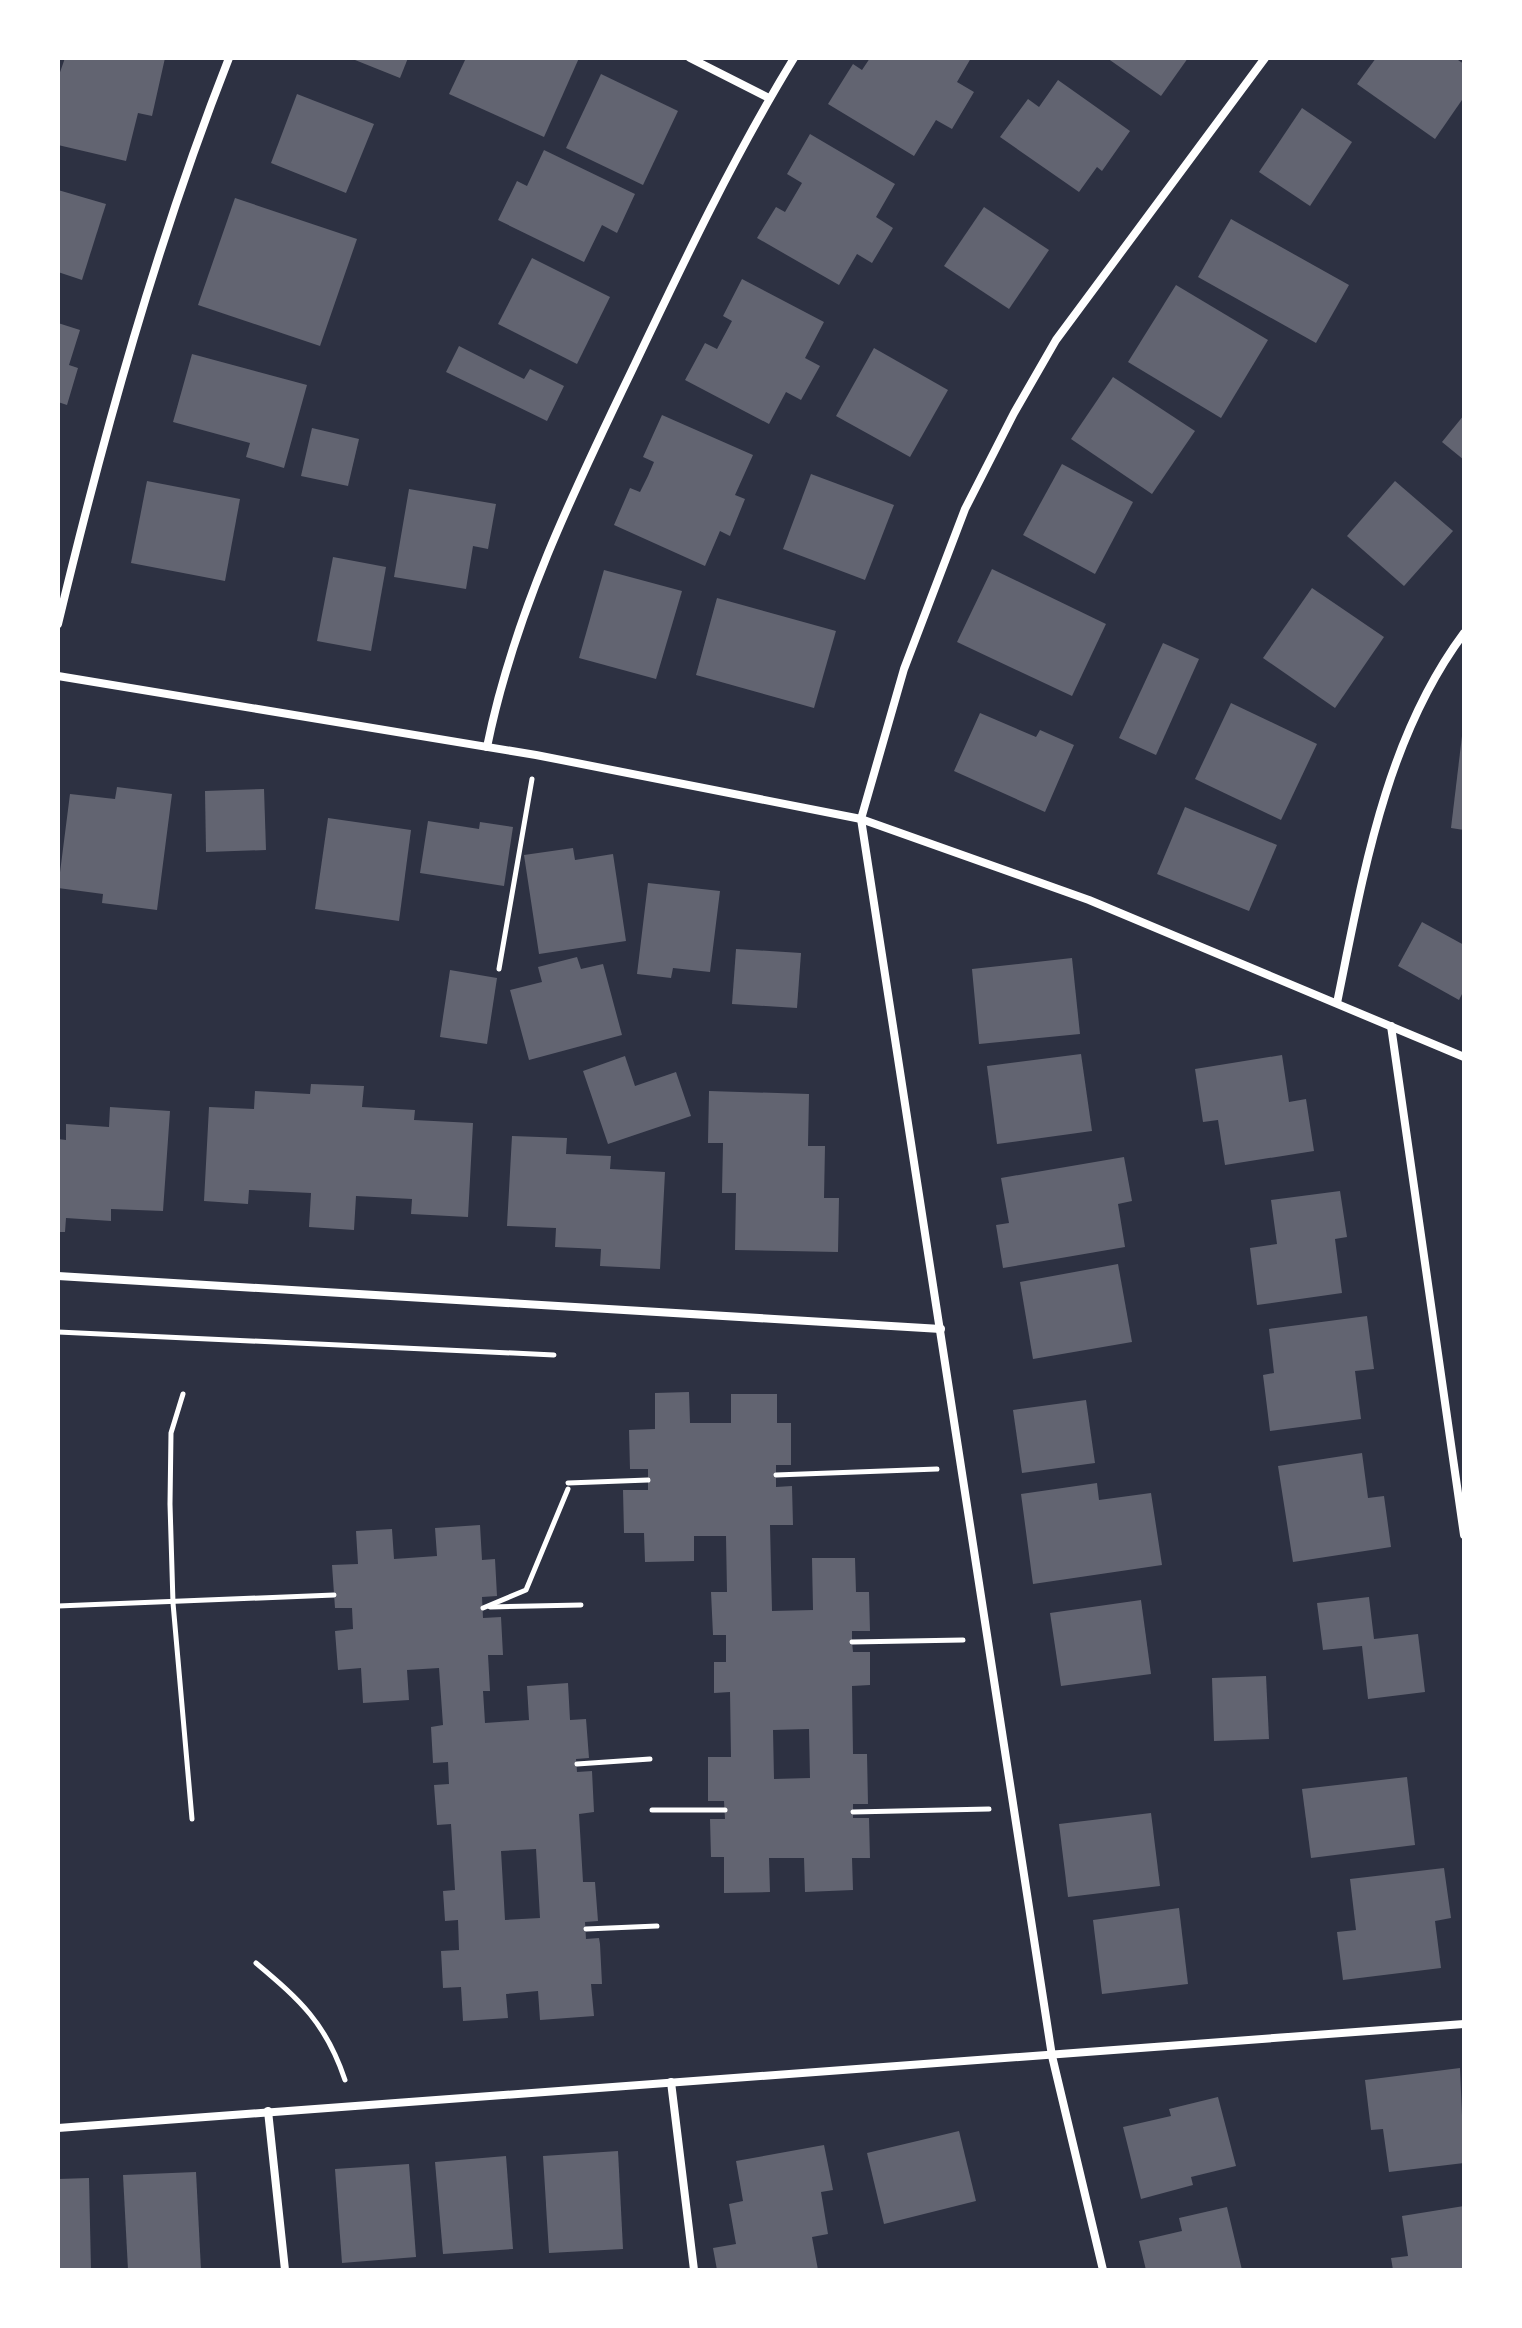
<svg xmlns="http://www.w3.org/2000/svg" width="1522" height="2328" viewBox="0 0 1522 2328" font-family="'Noto Sans',sans-serif">
<style>
.building{fill:#626471;fill-rule:evenodd}
.lines{fill:none;stroke-linecap:round;stroke-linejoin:round}
.path{stroke:#fff;stroke-width:5}
.minor{stroke:#fff;stroke-width:8}
</style>
<rect width="100%" height="100%" fill="#2d3142"/>
<g class="building">
<path d="M65,58H165L152,116L138,113L126,161L58,145V78Z"/>
<path d="M350,58H408L400,78Z"/>
<path d="M466,58H579L544,137L449,94Z"/>
<path d="M870,58H971L957,82L974,92L952,129L936,120L914,156L828,104L853,64L862,70Z"/>
<path d="M1107,58H1188L1161,96Z"/>
<path d="M1376,58H1455L1464,64V97L1435,139L1357,84Z"/>
<path d="M601,74L678,111L643,185L566,148Z"/>
<path d="M1058,80L1130,131L1102,171L1097,167L1079,192L1000,137L1028,99L1039,107Z"/>
<path d="M297,94L374,124L346,193L271,163Z"/>
<path d="M1302,108L1352,142L1310,206L1259,172Z"/>
<path d="M810,134L895,184L876,217L893,228L872,263L857,254L839,285L757,238L776,207L785,212L802,183L787,174Z"/>
<path d="M544,150L635,194L617,233L602,225L584,262L498,220L517,181L527,186Z"/>
<path d="M58,190L106,204L82,280L58,272Z"/>
<path d="M235,198L357,239L320,346L198,305Z"/>
<path d="M984,207L1049,250L1009,309L944,266Z"/>
<path d="M1231,219L1349,285L1316,343L1198,277Z"/>
<path d="M532,258L610,297L577,364L498,324Z"/>
<path d="M742,279L824,322L805,358L820,366L801,400L786,392L769,424L685,380L705,343L717,349L732,321L723,316Z"/>
<path d="M1176,285L1268,340L1221,418L1128,362Z"/>
<path d="M58,323L80,330L69,365L78,368L67,405L58,402Z"/>
<path d="M459,346L524,379L530,369L564,386L547,421L446,372Z"/>
<path d="M874,348L948,390L910,457L836,416Z"/>
<path d="M192,354L307,385L284,468L246,457L250,443L173,422Z"/>
<path d="M1113,377L1195,431L1152,494L1071,439Z"/>
<path d="M662,415L753,455L735,495L745,499L730,536L720,531L705,566L614,525L630,488L640,492L648,476L654,462L643,457Z"/>
<path d="M1464,415V460L1442,442Z"/>
<path d="M312,428L359,439L348,486L301,476Z"/>
<path d="M1062,464L1133,502L1095,574L1023,535Z"/>
<path d="M811,474L894,505L865,580L783,549Z"/>
<path d="M147,481L240,499L225,581L131,563Z"/>
<path d="M1395,481L1453,531L1404,586L1347,536Z"/>
<path d="M409,489L496,504L488,549L473,546L466,589L394,577Z"/>
<path d="M333,557L386,567L371,651L317,641Z"/>
<path d="M992,569L1106,624L1072,696L957,642Z"/>
<path d="M604,570L682,591L656,679L579,658Z"/>
<path d="M1312,588L1384,637L1335,708L1263,658Z"/>
<path d="M717,598L836,631L814,708L696,675Z"/>
<path d="M1163,643L1199,659L1156,755L1119,738Z"/>
<path d="M1231,703L1317,744L1281,820L1195,779Z"/>
<path d="M980,713L1036,737L1040,730L1074,745L1045,812L954,771Z"/>
<path d="M1462,736H1464V830L1451,828Z"/>
<path d="M117,787L172,794L157,910L102,903L103,894L58,888L70,794L115,799Z"/>
<path d="M264,789L266,850L206,852L205,791Z"/>
<path d="M1185,807L1277,845L1249,911L1157,874Z"/>
<path d="M328,818L411,830L399,921L315,909Z"/>
<path d="M428,821L479,829L480,822L513,827L504,886L420,873Z"/>
<path d="M573,848L575,860L613,854L626,941L539,954L524,855Z"/>
<path d="M648,883L720,891L710,972L673,968L671,978L637,974Z"/>
<path d="M1422,922L1464,945V990L1459,1000L1398,966Z"/>
<path d="M736,949L801,953L797,1008L732,1004Z"/>
<path d="M577,957L581,969L603,964L622,1035L529,1060L510,990L542,982L538,967Z"/>
<path d="M1072,958L1080,1034L979,1044L972,969Z"/>
<path d="M450,970L497,978L487,1044L440,1037Z"/>
<path d="M1081,1054L1092,1131L997,1144L987,1066Z"/>
<path d="M1282,1055L1289,1102L1306,1099L1314,1151L1225,1165L1218,1120L1203,1122L1195,1069Z"/>
<path d="M625,1056L635,1086L676,1072L691,1116L608,1144L583,1071Z"/>
<path d="M311,1084L364,1086L362,1107L415,1110L414,1120L473,1123L468,1217L411,1214L412,1199L356,1196L354,1230L309,1227L311,1193L249,1190L248,1204L204,1201L209,1107L254,1109L255,1091L310,1094Z"/>
<path d="M709,1091L809,1094L808,1146H825L824,1198H839L838,1252L735,1250L736,1193H722L723,1143H708Z"/>
<path d="M110,1107L170,1111L163,1211L111,1209V1221L66,1218L65,1232H58V1139L66,1140V1124L109,1127Z"/>
<path d="M512,1136L567,1138L566,1154L611,1156L610,1169L665,1172L660,1269L600,1266L601,1249L555,1247L556,1228L507,1226Z"/>
<path d="M1124,1157L1132,1201L1118,1204L1125,1247L1003,1268L996,1225L1009,1223L1001,1178Z"/>
<path d="M1340,1191L1347,1237L1335,1239L1342,1293L1257,1305L1250,1248L1277,1244L1271,1200Z"/>
<path d="M1118,1264L1132,1342L1033,1359L1020,1282Z"/>
<path d="M1367,1316L1374,1369L1355,1371L1361,1419L1270,1431L1263,1375L1274,1373L1269,1329Z"/>
<path d="M689,1392L690,1423H731V1394H777V1423H791V1465H776V1487L792,1486L793,1525H770L772,1611L813,1610L812,1558H855L856,1592H869L870,1631H852V1642L853,1652H870V1685L852,1686L853,1754H867L868,1804H853V1818H869L870,1858H852L853,1890L805,1892L804,1858H769L770,1892L724,1893V1857H711L710,1819H725L724,1801H708V1757H731L730,1692L714,1693V1662H726V1635H713L711,1592H727L726,1536H694V1561L645,1562L644,1533H624L623,1490H648V1469H630L629,1430L655,1429V1393ZM809,1729L810,1778L774,1779L773,1730Z"/>
<path d="M1086,1400L1095,1463L1022,1473L1013,1410Z"/>
<path d="M1362,1453L1368,1498L1384,1496L1391,1547L1293,1562L1278,1466Z"/>
<path d="M1097,1483L1099,1500L1151,1493L1162,1565L1033,1584L1021,1494Z"/>
<path d="M480,1525L482,1560L495,1559L497,1596L482,1597L483,1618L501,1617L503,1655H488L490,1691H483L485,1723L529,1720L527,1686L568,1683L570,1720L586,1719L589,1758L576,1759L577,1772L592,1771L594,1812L579,1814L583,1882H595L598,1921L585,1922L586,1939L599,1938L600,1944L602,1984H591L594,2016L540,2020L538,1991L506,1994L508,2018L463,2021L461,1987L443,1988L441,1951L459,1950L458,1920L445,1921L443,1891L455,1890L451,1824L437,1825L434,1785L449,1784L448,1762L433,1763L431,1727L443,1725L439,1668L407,1670L409,1700L363,1703L361,1668L338,1670L335,1631L353,1629L352,1608H335L332,1565L358,1564L356,1531L392,1529L394,1559L437,1556L435,1528ZM536,1849L540,1918L505,1920L501,1851Z"/>
<path d="M1369,1597L1374,1639L1418,1634L1425,1692L1368,1699L1362,1646L1323,1650L1317,1603Z"/>
<path d="M1141,1600L1151,1674L1061,1686L1050,1613Z"/>
<path d="M1266,1676L1269,1739L1214,1741L1212,1678Z"/>
<path d="M1407,1777L1415,1845L1311,1858L1302,1789Z"/>
<path d="M1151,1813L1160,1886L1068,1897L1059,1824Z"/>
<path d="M1444,1868L1451,1918L1435,1921L1441,1968L1343,1980L1337,1932L1356,1930L1350,1879Z"/>
<path d="M1179,1908L1188,1984L1102,1994L1093,1920Z"/>
<path d="M1460,2068L1464,2163L1389,2172L1383,2129L1371,2130L1365,2080Z"/>
<path d="M1218,2097L1236,2166L1191,2177L1193,2185L1141,2199L1123,2127L1171,2116L1169,2109Z"/>
<path d="M959,2131L976,2201L884,2224L867,2153Z"/>
<path d="M824,2145L833,2190L821,2192L828,2234L812,2237L818,2270H717L713,2248L736,2244L729,2204L743,2201L736,2161Z"/>
<path d="M618,2151L623,2249L549,2253L543,2156Z"/>
<path d="M506,2156L513,2249L443,2254L435,2162Z"/>
<path d="M409,2164L416,2257L342,2263L335,2169Z"/>
<path d="M196,2172L201,2270H128L123,2175Z"/>
<path d="M89,2178L91,2270H58V2179Z"/>
<path d="M1464,2206V2270H1393L1391,2258L1408,2256L1402,2216Z"/>
<path d="M1227,2207L1242,2270H1146L1139,2241L1182,2231L1179,2218Z"/>
</g>
<g class="lines">
<g class="path">
<path d="M499,969L532,779"/>
<path d="M58,1332L554,1355"/>
<path d="M183,1394L171,1433L170,1504L173,1603L192,1819"/>
<path d="M776,1475L937,1469"/>
<path d="M568,1483L648,1480"/>
<path d="M58,1606L334,1595"/>
<path d="M490,1607L581,1605"/>
<path d="M483,1608L526,1590L568,1489"/>
<path d="M852,1642L963,1640"/>
<path d="M577,1764L650,1759"/>
<path d="M652,1810H725"/>
<path d="M853,1812L989,1809"/>
<path d="M586,1929L657,1926"/>
<path d="M256,1963C300,2000 326,2023 345,2080"/>
</g>
<g class="minor">
<path d="M690,58L769,98"/>
<path d="M58,624C104,433 157,241 229,58"/>
<path d="M58,676L536,755L861,819L1089,900L1464,1057"/>
<path d="M487,747C514,613 576,486 635,364C684,261 734,156 794,58"/>
<path d="M1337,1003C1363,876 1385,739 1464,633"/>
<path d="M1391,1026L1464,1535"/>
<path d="M58,1276L941,1329"/>
<path d="M671,2082L694,2270"/>
<path d="M268,2111L285,2270"/>
<path d="M58,2128L1464,2024"/>
<path d="M1103,2270L1052,2056L861,819L904,669L965,509L1014,413L1056,340L1265,58"/>
</g>
</g>
<rect width="1522" height="2328" fill="none" stroke="#ffffff" stroke-width="120"/>
</svg>
